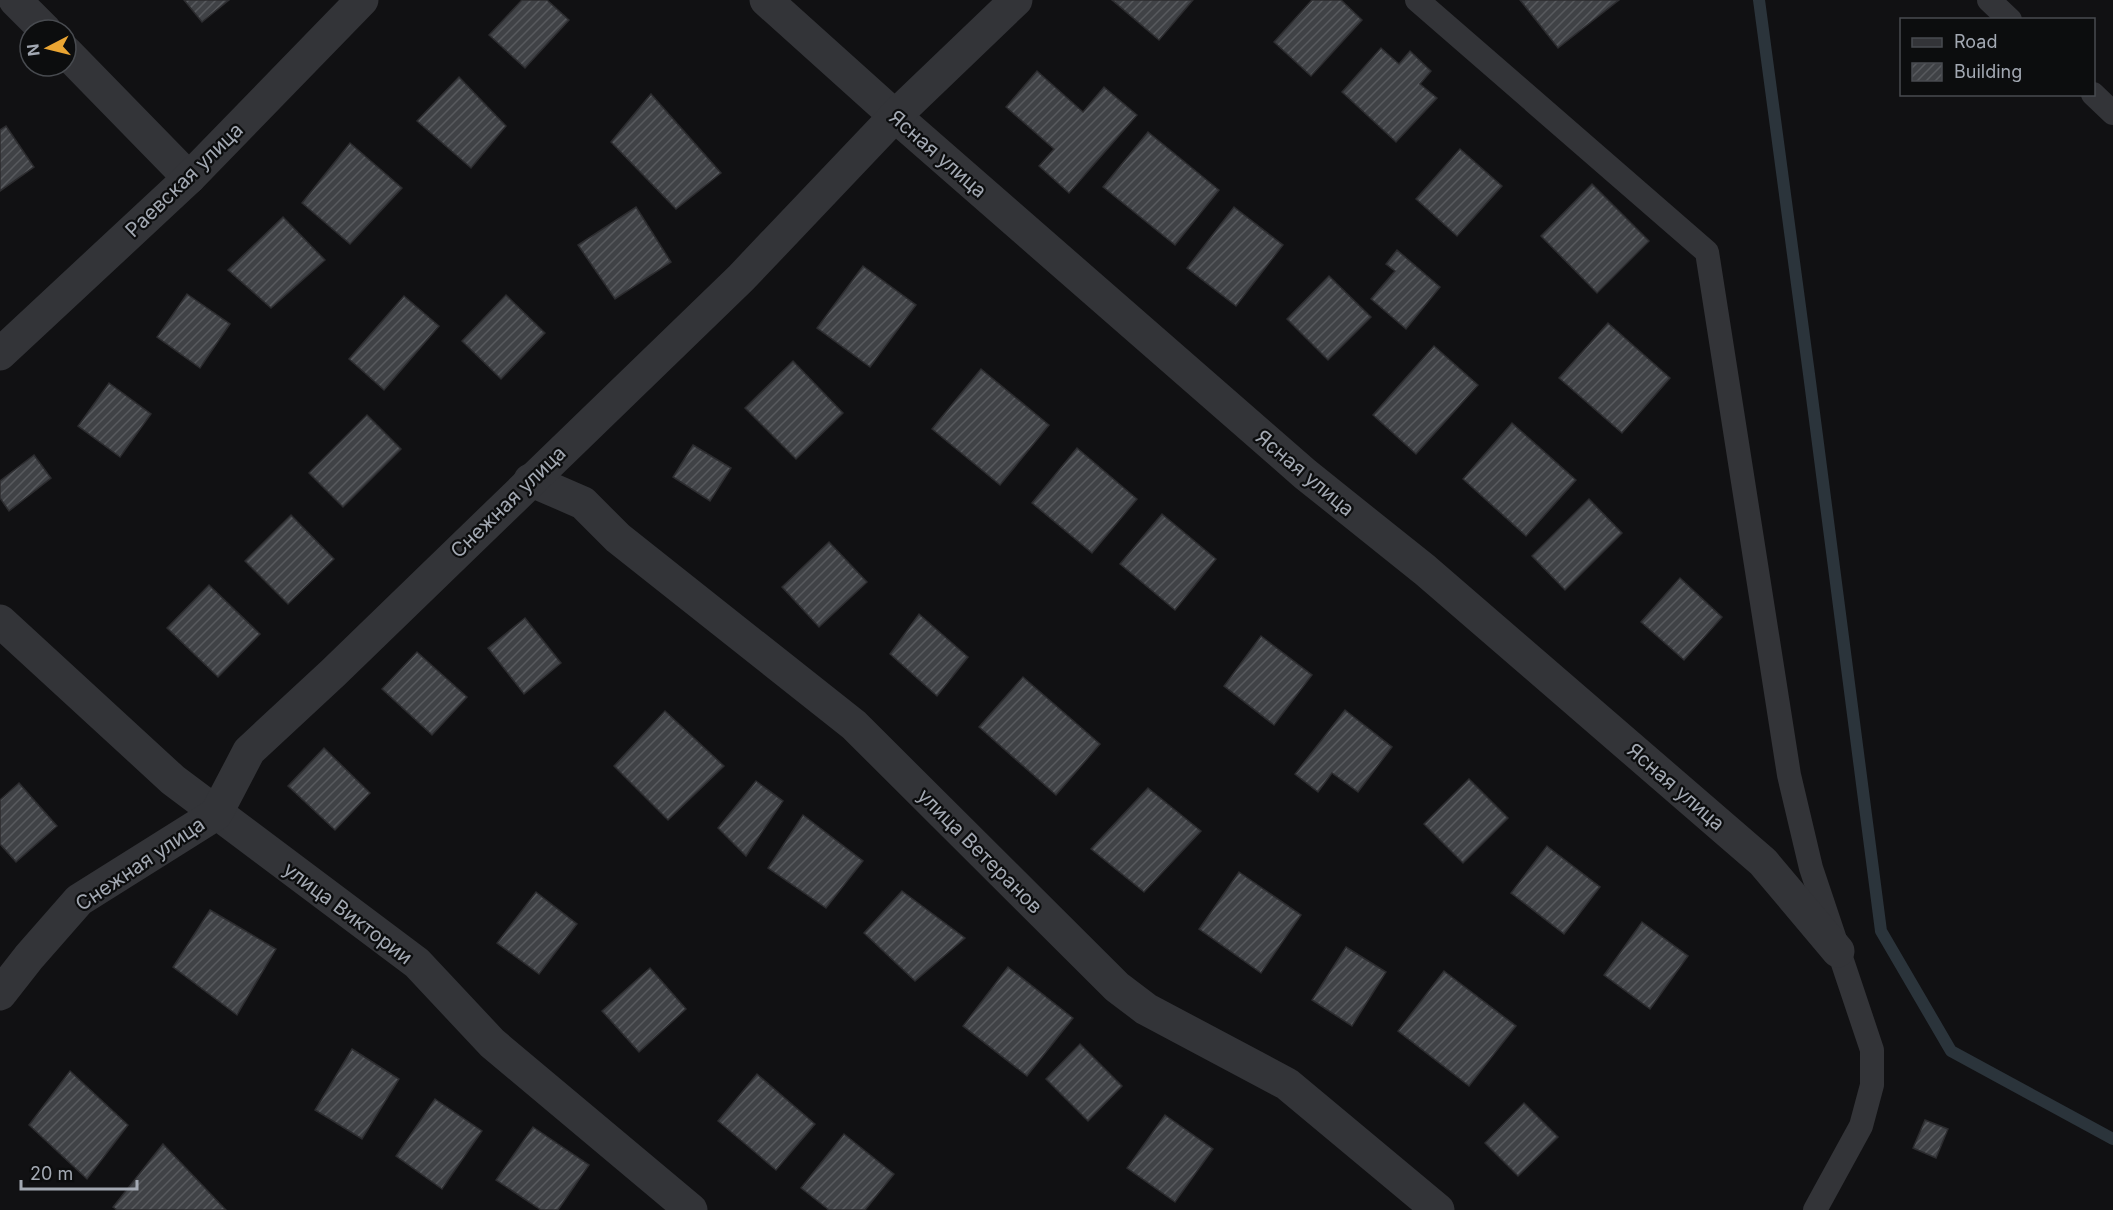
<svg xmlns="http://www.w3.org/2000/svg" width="2113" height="1210" viewBox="0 0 2113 1210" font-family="Inter,sans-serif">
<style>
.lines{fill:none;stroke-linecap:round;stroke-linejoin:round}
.stream{stroke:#2b343b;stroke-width:12}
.building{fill:url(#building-hatch);stroke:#2c2c2f;stroke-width:1.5}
.lane{stroke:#333438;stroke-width:24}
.street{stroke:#333438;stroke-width:33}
.labels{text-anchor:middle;stroke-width:4.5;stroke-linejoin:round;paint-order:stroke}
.street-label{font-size:20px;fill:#a3a9b3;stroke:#0c0d0e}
</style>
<defs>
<pattern id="building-hatch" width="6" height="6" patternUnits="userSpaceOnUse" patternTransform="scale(1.5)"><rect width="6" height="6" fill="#404246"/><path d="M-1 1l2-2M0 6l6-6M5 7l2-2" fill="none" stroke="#585a5e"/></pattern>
</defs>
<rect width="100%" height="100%" fill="#111113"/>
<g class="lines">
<path class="stream" d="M1759,0L1809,374L1881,931L1951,1051L2113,1139"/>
</g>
<g class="building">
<path d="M184,0H229L202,22Z"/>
<path d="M522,0H547L569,20L525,68L489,35Z"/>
<path d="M1112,0H1193L1159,40Z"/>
<path d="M1312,0H1341L1362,20L1311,76L1274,42Z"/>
<path d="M1520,0H1619L1558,48Z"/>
<path d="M1381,48L1399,64L1410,51L1431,71L1420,84L1437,98L1396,142L1342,92Z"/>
<path d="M1037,71L1083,112L1104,87L1137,115L1069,193L1039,166L1054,149L1006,107Z"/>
<path d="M459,77L506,126L471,168L417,121Z"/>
<path d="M651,94L721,173L676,209L611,142Z"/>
<path d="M6,126L34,167L0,191V130Z"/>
<path d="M1148,132L1219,190L1175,245L1103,187Z"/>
<path d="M350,143L402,188L350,244L302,203Z"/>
<path d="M1460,149L1502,186L1457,236L1416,199Z"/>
<path d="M1592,184L1649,241L1597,293L1541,236Z"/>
<path d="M636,207L671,262L615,299L578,245Z"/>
<path d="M1234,207L1283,245L1236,306L1187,268Z"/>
<path d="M283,217L325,260L271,308L228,270Z"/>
<path d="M1397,250L1440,287L1406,329L1371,299L1395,271L1386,264Z"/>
<path d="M863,266L916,305L870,367L817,328Z"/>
<path d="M1329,276L1371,317L1328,360L1287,319Z"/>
<path d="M187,294L230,324L200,368L157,337Z"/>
<path d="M506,295L545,333L501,379L462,341Z"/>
<path d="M404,296L439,326L384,390L349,359Z"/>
<path d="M1608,323L1670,378L1622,433L1559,378Z"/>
<path d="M1434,346L1478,385L1416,454L1373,415Z"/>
<path d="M793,361L843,413L796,459L745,408Z"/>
<path d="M981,369L1049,425L1000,485L932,429Z"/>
<path d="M109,383L151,414L120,457L78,426Z"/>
<path d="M367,415L401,449L343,507L309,473Z"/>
<path d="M1512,423L1576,480L1526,536L1463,479Z"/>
<path d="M693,445L731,468L710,501L673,477Z"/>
<path d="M1077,448L1137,499L1092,553L1032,503Z"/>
<path d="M34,455L51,478L9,511L0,498V481Z"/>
<path d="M1589,499L1622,533L1565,590L1532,556Z"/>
<path d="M1162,514L1216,559L1175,610L1120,564Z"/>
<path d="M291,515L334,559L288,604L245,561Z"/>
<path d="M829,542L867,582L819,627L782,587Z"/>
<path d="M1680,578L1722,617L1684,660L1641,622Z"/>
<path d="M209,585L260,634L218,677L167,628Z"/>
<path d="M919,614L968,657L937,696L890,654Z"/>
<path d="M525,618L561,663L524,694L488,648Z"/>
<path d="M1261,636L1312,675L1274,725L1224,686Z"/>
<path d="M417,652L467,697L432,735L382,689Z"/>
<path d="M1023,677L1100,744L1056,795L979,727Z"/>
<path d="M1345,710L1392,747L1358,792L1332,773L1318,792L1295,774Z"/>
<path d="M665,711L724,766L668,820L614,766Z"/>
<path d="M324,748L370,793L335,830L288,786Z"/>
<path d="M1469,779L1508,818L1463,863L1424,824Z"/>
<path d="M756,781L783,801L746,856L718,828Z"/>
<path d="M19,783L57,826L16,862L0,844V800Z"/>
<path d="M1148,788L1201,831L1144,892L1091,849Z"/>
<path d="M803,815L863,861L826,908L768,868Z"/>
<path d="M1547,846L1600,887L1564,934L1511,893Z"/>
<path d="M1239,872L1301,915L1261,973L1199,929Z"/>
<path d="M902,891L965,938L915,981L864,933Z"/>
<path d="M536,892L577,924L539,974L497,943Z"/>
<path d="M210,910L276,949L237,1015L173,967Z"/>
<path d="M1642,922L1688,956L1650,1009L1604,975Z"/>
<path d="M1346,947L1386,972L1352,1026L1312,1000Z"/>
<path d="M1008,967L1073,1018L1027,1076L963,1026Z"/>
<path d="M650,968L686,1009L639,1052L602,1011Z"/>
<path d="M1444,971L1516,1026L1469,1086L1398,1031Z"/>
<path d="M1080,1044L1122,1086L1088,1121L1046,1079Z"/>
<path d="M352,1049L399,1079L362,1139L315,1110Z"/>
<path d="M70,1071L128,1125L87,1179L29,1125Z"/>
<path d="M757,1074L815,1124L776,1170L718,1121Z"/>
<path d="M435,1099L482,1131L442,1189L396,1156Z"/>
<path d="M1524,1103L1558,1137L1518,1176L1485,1143Z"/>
<path d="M1165,1115L1213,1149L1175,1202L1127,1168Z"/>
<path d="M1925,1120L1948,1129L1936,1158L1913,1148Z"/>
<path d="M533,1127L589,1165L558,1210H541L496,1180Z"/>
<path d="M844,1134L894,1174L865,1210H829L801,1188Z"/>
<path d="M163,1144L226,1210H117L113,1207Z"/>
</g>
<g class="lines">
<g class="lane">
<path d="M1417,0L1707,252L1789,775L1811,868L1872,1050V1085L1861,1126L1815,1210"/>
<path d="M1989,0L2010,20"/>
<path d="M2093,94L2113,113"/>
</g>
<g class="street">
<path d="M15,0L45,30"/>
<path d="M766,0L895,116L1305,474L1425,570L1763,862L1838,951"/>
<path d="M66,52L189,178"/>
<path d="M0,354L189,178L362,0"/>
<path d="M530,480L583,503L618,538L854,725L1117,987L1146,1009L1287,1084L1438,1210"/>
<path d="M0,621L173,780L417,963L492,1043L691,1210"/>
<path d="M0,994L29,957L79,900L216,814L249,751L333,673L741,278L895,116L1016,0"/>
</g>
</g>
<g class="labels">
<g class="street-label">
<text transform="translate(938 154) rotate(41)" y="7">Ясная улица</text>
<text transform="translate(184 180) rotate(-44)" y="7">Раевская улица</text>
<text transform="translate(1305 473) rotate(40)" y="7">Ясная улица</text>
<text transform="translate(508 502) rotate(-44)" y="7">Снежная улица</text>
<text transform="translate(1676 787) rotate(41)" y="7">Ясная улица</text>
<text transform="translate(980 851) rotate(45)" y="7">улица Ветеранов</text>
<text transform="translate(140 864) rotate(-34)" y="7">Снежная улица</text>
<text transform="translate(348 913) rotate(37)" y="7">улица Виктории</text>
</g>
</g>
<rect x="1900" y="18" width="195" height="78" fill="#0c0d0e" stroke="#484b50" stroke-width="1.5"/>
<rect x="1912" y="38" width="30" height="9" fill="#333438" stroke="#484b50" stroke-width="1.5"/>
<text x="1954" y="48" font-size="18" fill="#a3a9b3">Road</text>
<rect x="1912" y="63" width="30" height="18" fill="url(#building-hatch)" stroke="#484b50" stroke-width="1.5"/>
<text x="1954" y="78" font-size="18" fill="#a3a9b3">Building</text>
<g transform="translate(48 48) rotate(263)"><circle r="28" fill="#0c0d0e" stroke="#484b50" stroke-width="1.5"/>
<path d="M0-4.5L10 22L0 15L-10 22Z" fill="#eaa533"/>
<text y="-9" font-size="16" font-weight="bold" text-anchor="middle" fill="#a3a9b3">N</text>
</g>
<path d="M21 1180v9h116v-9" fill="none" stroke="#a3a9b3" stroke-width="3"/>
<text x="30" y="1180" font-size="18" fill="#a3a9b3" stroke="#0c0d0e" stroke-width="4.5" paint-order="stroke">20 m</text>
</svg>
